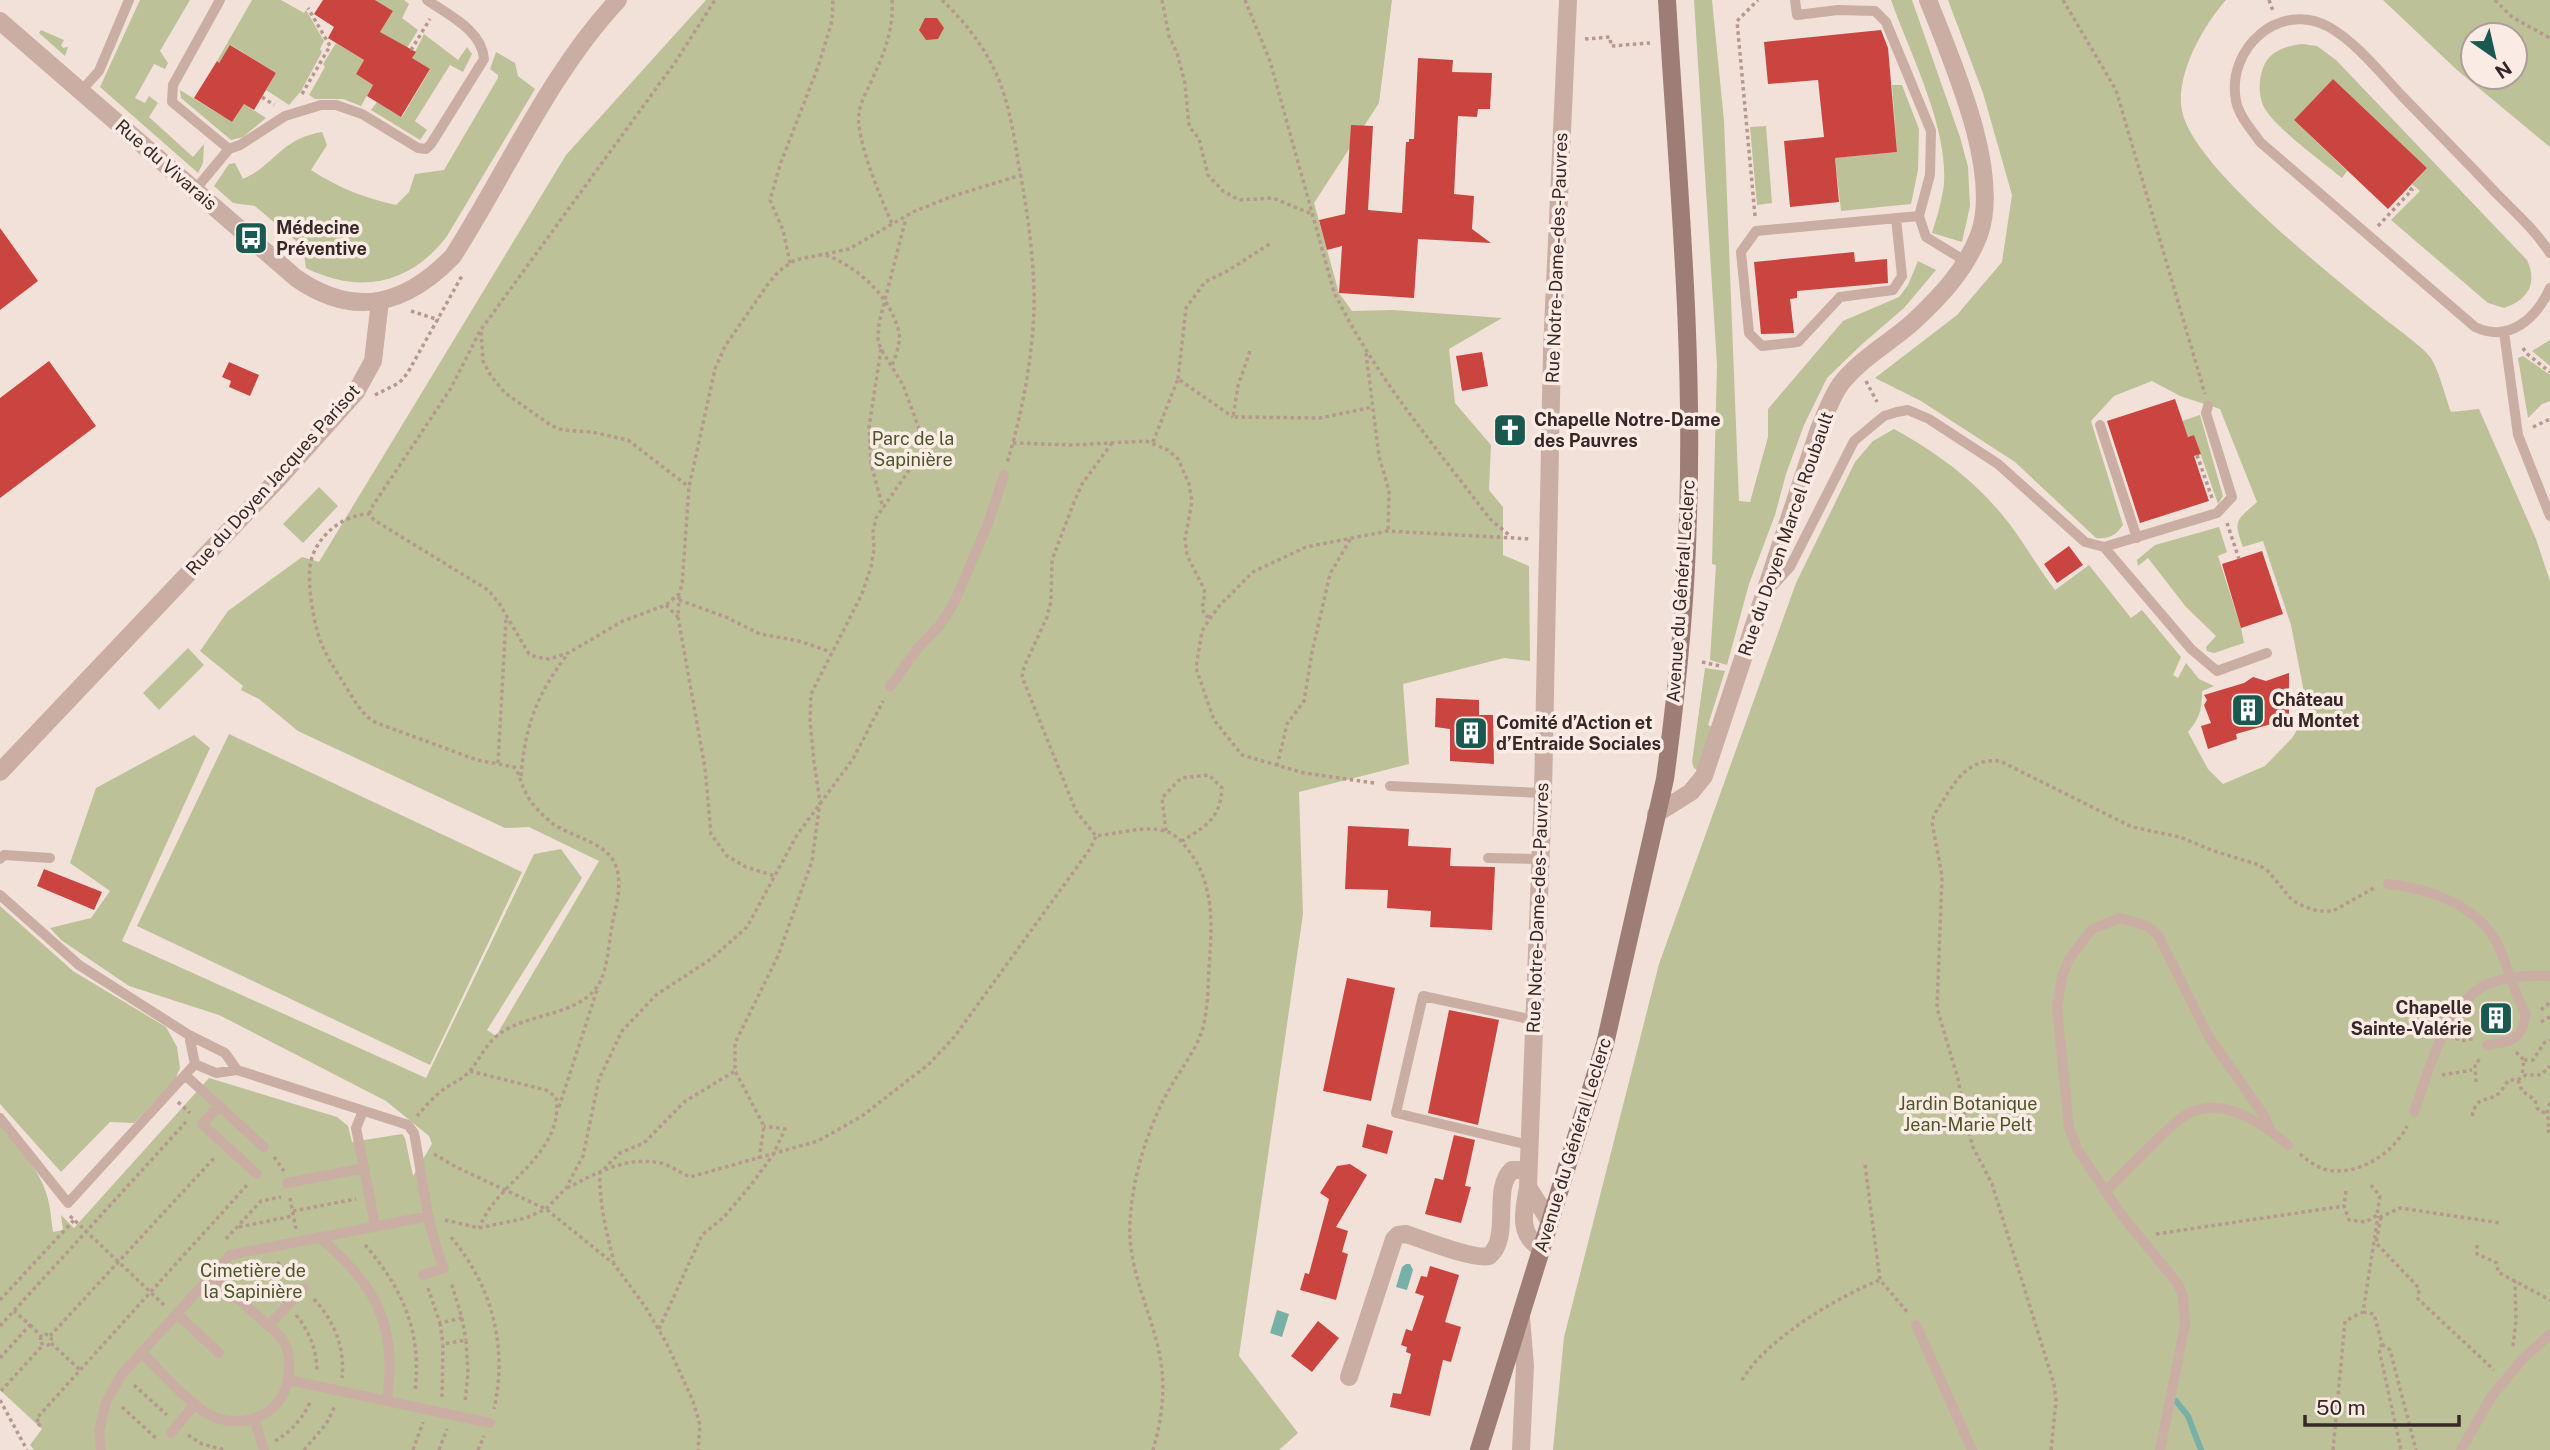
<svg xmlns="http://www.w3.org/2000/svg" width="2550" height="1450" font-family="'Public Sans',sans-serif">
<rect width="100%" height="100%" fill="#f2e1d9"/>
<path fill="#bcc198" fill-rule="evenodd" d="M140,0h50l-30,51 8,12 -3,6 -11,-5 -19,34 10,5 4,-7 9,7 -9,14 44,40 11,-13 -1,19 -5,10 -98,-86z
M252,0h29l23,13 2,-3 18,31 -4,8 2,3 -21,39 -12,14 -23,-15 10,-17 -45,-28 -12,18 -2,-2z
M375,0h29l5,4 -7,14 16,12 -11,18 -27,-16 13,-21z
M706,0h686l-13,103 -65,100 25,90 13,18 41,-1 109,8 -53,31 6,54 36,42 -2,45 14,17v48l26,11 1,95 -26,-3 -101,26 6,80 -110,28 4,122 -64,442 59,77 -19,17h-1245l-4,-5 12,-16 -42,-39v-265c18,23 41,45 48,74 3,11 3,22 5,33l10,-2 -2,-15 13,13 135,-150 128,39 11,9 4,16 50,-8 3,4 8,38 19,-32 -3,-8 -43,-35 -167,-86 -90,-29 -68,-46 -11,-12 41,-10 19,-27 -40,-28 26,-75 98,-53 16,13 -88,193 304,137 108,-224 27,-5 21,29 -95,152 9,6 103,-175 -70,-34 -24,1 -207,-97 -39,-32 -18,-9 2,-4 -43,-35 28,-40 74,-54 17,5 247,-407z
M1694,0h18l12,121 15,380 11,1 18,-65v-28l75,-88 56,-24 9,-12 10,-24 18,9 -32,38 -44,38 -33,32 -23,47 -18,49 -11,41 -26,69 -22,81 -17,-5 6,-95 -4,-1 5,-199z
M1891,0h21l48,137 8,30 2,39 -8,36 -30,-9c4,-14 9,-28 11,-42 9,-57 -33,-137 -52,-191z
M1948,0h278c-23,26 -51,75 -44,111 11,57 152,166 199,205 13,11 40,29 49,41 8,10 16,42 21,55l28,-3 57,130 14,42v869h-997l11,-113 95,-373 137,-381 59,-121 18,-21 21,-12c45,25 82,52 114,93 17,22 30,46 47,68l34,-25 42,53 11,-8 39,47 -8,18 5,3 8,-15 13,16 15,7 -12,5c0,18 -2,27 -14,41l20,37 15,15 42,-18 27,-28 16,-25 -17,-88 -28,-84 -20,6c-10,-27 -7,-26 14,-45l-37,-93 -40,-13 -28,-15 -38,15 -23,25 32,104c-8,11 -14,14 -27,13l-81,-76 -94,-61 -46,-23 82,-63 45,-53 10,-67 -29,-102z
M2383,0h167v147l-93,-77zM2473,35h42v42h-42z
M41,30l23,10 -3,5 2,3 5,-1 -3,9 -26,-23z
M424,34l34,26 9,-13 5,7 -9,18 -13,-7 -35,56 12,9 -7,10 -49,-30 6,-8 25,15 28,-47 -18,-12z
M336,43l28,17 -8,14 17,11 -12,21 -18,-7h-28l-6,-4 16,-28 -2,-3z
M2302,44l15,2 19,14 191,200c11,23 1,40 -23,48l-16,-5 -97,-83 29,-29 -8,-7 15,-16 -94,-89 -39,41 53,51 -5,7c-19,-16 -71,-53 -79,-73 -5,-12 -4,-26 0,-37 6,-17 23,-22 39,-24z
M496,52l19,11 3,13 17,13 -88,147c-36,48 -87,59 -141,32l-3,-21 -48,-41 -22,-3 -19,-17 15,-22 6,-1 8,16c32,-14 37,-40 79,-47l5,13 -16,25c28,18 53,28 85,35l13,-13 6,-18 29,-4 54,-92v-3l-8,-6z
M1892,85h10l17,44 -1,41 -7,34 -70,7 -6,-53 62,-6z
M180,90l52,32 12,-18 22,14 -23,19 -12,3 -50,-42z
M1766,126l6,77 -15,2 -7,-78z
M2550,340v26l-18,-15z
M2523,356l27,19v26l-8,3 -14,14 -10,-60z
M2200,415l23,81 -5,8 -24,-69 -6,2 -6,-16z
M319,487l19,19 -35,37 -20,-19z
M2219,527l8,25 -9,4 23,72 3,15 -30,10 -7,-2 -1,-4 10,-11 -30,-29 -38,-49 -10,8 -1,-6 18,-15z
M188,648l16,17 -45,45 -16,-17z
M1705,668l20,3 -17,54 6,3 -16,43 -4,-3 -2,-6z
M229,734l293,138 -92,193 -293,-139z
M0,906l73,65 93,56 11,20 3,21 -5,12 -41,43 -24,-1 -49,50 -61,-68z"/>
<path fill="#77b0a7" d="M1406,1264h4l3,6 -6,20 -11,-3 6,-20z
M1277,1310l12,4 -7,23 -12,-4z"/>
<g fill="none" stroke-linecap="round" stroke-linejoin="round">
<path stroke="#77b0a7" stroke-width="6" d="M2176,1401l12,15 13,34"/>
</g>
<path fill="#ca453f" d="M323,0h52l18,11 -13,21 36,20 -4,6 18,11 -29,48 -34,-21 6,-11 -17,-11 8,-14 -36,-22 6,-11 -20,-13z
M925,18h12l7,10 -6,11 -12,1 -7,-10z
M1881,30l7,18 9,104 -62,6 4,44 -49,5 -6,-66 40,-4 -6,-57 -50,4 -4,-42z
M230,45l46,28 -22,37 -10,-6 -12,18 -38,-24 23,-37 2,2z
M1418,58l35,2 -1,12 40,1 -2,36h-12l-1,8 -19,-1 -4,78 20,2 -2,33 19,14 -73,-4 -4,59 -75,-5 3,-47 -15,4 -8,-30 26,-6 6,-89 22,1 -5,84 34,3 4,-71h3v-3h5z
M2333,79l94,89 -39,41 -94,-89z
M0,228l38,53 -38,29z
M1854,252l1,10 32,-3 1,24 -91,8v7l-7,1 4,34 -33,1 -7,-72z
M1482,352l6,34 -26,5 -6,-35z
M49,361l47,65 -96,72v-100z
M229,362l30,13 -9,21 -21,-9 2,-6 -9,-4z
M2175,399l13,38 6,-2 7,19 -7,2 15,45 -69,22 -33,-102z
M1516,415l6,26 -18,4 -5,-26z
M2069,546l14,19 -26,18 -13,-19z
M2262,551l21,63 -42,14 -19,-64z
M2289,673v46l-53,15 1,5 -29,10 -7,-23 10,-3 -7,-18 3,-5 -3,-5 40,-12 9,-6 13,4z
M1436,698l43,2v15h14l1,49 -44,-3v-32l-15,-2z
M1348,826l61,3 -1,17 43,2 -1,18 45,1 -3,63 -62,-3 1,-16 -44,-3 1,-18 -43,-1z
M44,869l58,23 -8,18 -57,-24z
M1347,978l48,10 -24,113 -48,-10z
M2511,1008v20l-30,1 -1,-20z
M1449,1010l50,10 -21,105 -50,-12z
M1367,1124l26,7 -6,23 -25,-7z
M1454,1135l21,5 -10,46 6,1 -10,36 -36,-9 10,-36 8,2z
M1350,1164l17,11 -31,52 12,4 -6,21 6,2 -12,46 -36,-10 5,-17 4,1 20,-75 -9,-6 17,-27z
M1430,1266l29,9 -14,47 16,5 -10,35 -8,-2 -13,56 -40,-9 3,-14 8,1 10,-40 -5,-2 1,-5 -6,-2 5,-16 6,2 12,-35 -9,-3 6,-17 6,1z
M1318,1321l21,17 -27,34 -21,-16z"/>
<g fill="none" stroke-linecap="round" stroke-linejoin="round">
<path stroke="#b6988f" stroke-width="3.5" stroke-dasharray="3.5 3.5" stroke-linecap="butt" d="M892,0c2,31 -9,56 -22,84 -4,9 -10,19 -11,30 -4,24 23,86 33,110
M942,0c19,18 37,40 49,63 16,30 22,65 27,98 9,46 17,102 16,149 -2,51 -12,104 -27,153
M1162,0l7,36 8,17 8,30 4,43 10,13 9,36 15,16 16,9 34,-2 39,16
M1245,0l25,61 64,231c40,83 101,154 156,227l19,16
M2063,0l53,90 89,304
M2269,0l4,11
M2495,0l17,17 38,21
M1585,39l25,-2 1,9 39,-3
M411,50l19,-31
M302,94l28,-48 -22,-38
M262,97l12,8
M1755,216l-18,-195 21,-21
M2378,226l34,-36 -3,-3
M826,255c32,12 66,43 73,78 2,11 -4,23 -7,33
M790,263l-7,-33 -13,-30 11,-38 37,-95 14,-46 1,-21
M411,311l28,9
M481,332l2,29 8,15 14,17 47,33 11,4 29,2 36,8 61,47
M2523,348l3,5 24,19
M881,349l-12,78 2,37 12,44
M1250,351l-12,35 -5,31 87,1 53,-11
M1366,353l13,103 10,35 -1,40
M1178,379l8,-71 19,-26 24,-12 42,-27
M1866,381l11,21
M375,395l24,-12 8,-9 56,-100
M2533,427l17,-8
M1153,442l25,-63 55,38
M1013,443l59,2 74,-4 22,9 10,9 11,25 3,18 -7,37 2,16 15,30 3,8 -3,16 4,7 5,1
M1112,443l-30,41 -8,18 -22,58 -1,41 -4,16 -23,50 -2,10 54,134 20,25c21,-2 48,-11 69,-5 11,3 17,11 24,20 26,34 23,76 20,117 -1,21 -1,42 -7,63 -8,23 -25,43 -36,64 -20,38 -34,85 -36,127 -3,53 27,98 32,149 3,26 -2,55 -9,79
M2197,455l15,43
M370,514v-4l81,-122 29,-57 196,-270 39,-61
M2227,523l12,36
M679,596l-1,21 27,151 6,66 16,22 19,11 29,9
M679,600l47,17 34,17 39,7 32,11
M666,605l12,12
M1702,662l18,4
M498,763l8,-144
M1277,766l10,-42 17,-23 8,-49 18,-78 21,-36
M521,776c4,-50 16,-82 46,-121
M1374,783l-70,-10 -62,-18 -28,-35 -18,-52 6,-37 9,-14 9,-12 33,-33 53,-25 82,-16 143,8
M1166,831l-4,-33 19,-20 28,-3 13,13c-2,31 -16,38 -40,53
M2541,1010l9,-8
M2541,1022l9,-5
M2456,1038l5,3 15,-3
M2516,1052l8,8 -2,16
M2524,1060h9l11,-17 6,-3
M470,1071l76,19 10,7c7,48 -37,74 -63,107 -6,7 -10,16 -14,24
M2442,1075l30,-5
M2518,1080l4,11 13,9 2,8 4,4 6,1
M2476,1082l-1,-18 6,-6
M178,1102l12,11
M2550,1103l-3,10 2,11 -2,3 3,9
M559,1107l39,-120
M417,1116c9,-10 19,-22 30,-29 8,-5 15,-8 22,-15 11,-13 16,-27 29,-37 29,-23 83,-18 102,-53 8,-16 9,-40 12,-57 4,-20 12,-44 2,-63 -11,-21 -43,-25 -62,-39 -10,-8 -22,-20 -27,-32 -5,-8 -4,-16 -11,-24l-37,-7 -100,-37c-15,-7 -22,-22 -31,-36 -11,-18 -24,-36 -29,-57 -5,-18 -9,-45 -7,-64 4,-28 32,-52 60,-52l4,6 114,70 11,13 30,51 7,3 13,2 19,-6 55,-32 43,-16 13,-11 3,-9 7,-98 26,-118 10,-23 43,-62 11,-13 16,-11 54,-11 64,-37 40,-16 68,-21
M2472,1116c5,-21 13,-13 26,-22 4,-3 7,-10 11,-14h9l8,-5h15l9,-9
M434,1154l22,13 90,42 68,55 32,44 21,36 26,57 7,24 -2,25
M2300,1154c7,6 15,12 24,15 32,9 69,-15 83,-43
M274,1157l10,14
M759,1159l5,-33 -29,-55v-28l43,-87 34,-95 8,-59 -6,-40 -4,-41 1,-27 51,-100 9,-27 3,-18 -1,-17 3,-14 47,-68 -1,-13 -19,-52 -22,-36 -3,-9 1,-17 27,-105
M1865,1165l15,115 29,34
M604,1169l16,-16 24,-10 40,-41 51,-31
M600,1171c-1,32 6,60 14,91
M2371,1185l9,11 -3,18
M567,1188c30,-15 58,-32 93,-25 10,2 21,10 30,14l128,-36 44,-25 67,-52 26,-28 135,-187 6,-13
M2346,1191l-2,15 5,14 17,2 11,-7 4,2 19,-9 101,15
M290,1198l6,31
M293,1211l63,-12
M70,1216l94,89
M2381,1217l-5,26 43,45 -1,11 76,71
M445,1220l34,8 47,-10 20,-9 20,-21 17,-32 16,-77 23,-48 34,-36 55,-36 36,-32 50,-92 56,-76 30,-58
M239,1227l54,-11
M2156,1234l188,-28
M451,1237c41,49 57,109 43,172
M226,1239l35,-38 20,-4
M365,1245c38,44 57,87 50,146
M2477,1245v9l20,9 1,9 52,28
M277,1262l17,17
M428,1288l12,35 22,-5 -11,-36
M314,1299c21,23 31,49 28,79
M0,1300l74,-80
M2363,1312l11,2 8,30 -3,5 22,101
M296,1315c14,17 21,36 21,57
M462,1318l4,22
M440,1323l3,21
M30,1325l12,12
M0,1326l186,-204
M659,1329l43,-94 22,-18 27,-32 22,-30 12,-26 -21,-3
M40.5 1340a5.5 5.5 0 1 1 11 0a5.5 5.5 0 1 1-11 0Z
M50,1336l165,-179
M51,1343l29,27
M2382,1344l8,6 26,100
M2513,1346l3,-25 -1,-40
M0,1358l30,-33 -16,-14
M1742,1380c23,-40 95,-83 138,-100
M134,1385l33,30
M1,1391l42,-46
M442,1397l1,-53 23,-4 2,33 -3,29
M0,1400l27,50
M122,1407l35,32
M38,1426l3,-3 -5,-4 212,-235
M188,1435l14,9 23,6
M275,1441c17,-10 28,-23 36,-41
M304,1450l22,-26 9,-18
M413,1450l10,-28
M439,1450l8,-21
M478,1450l6,-14
M2051,1450l5,-49 -2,-17 -62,-200 -19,-37 -9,-33 -6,-35 -21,-71 5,-132 -10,-54 2,-7c17,-26 30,-58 66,-54l132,66 48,10 31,13 48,15 9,6 24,29 13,7 13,4h15l41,-23
M2333,1450l12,-129 18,-9 15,-96"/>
<path stroke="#caaea4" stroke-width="10" d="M220,0l-47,85 -1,17 57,47
M1795,0l2,15 41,-5 37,1 11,11 45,109 -1,44 -11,41 7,21 41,25
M81,91l18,-20 30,-71
M194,191l35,-42 11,-4 45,-29 36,-11h15l26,9 56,34 8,1 5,-5 53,-85c-2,-29 -36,-44 -57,-59
M1896,218l6,58 -9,14 -53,7 -42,45 -36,4 -13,-13 -8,-81 15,-21 163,-15
M2550,253c-15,-23 -35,-41 -54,-60 -30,-32 -62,-64 -93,-96 -21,-22 -47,-55 -74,-70 -49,-27 -103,21 -93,74 3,15 15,28 24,41l215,185c34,16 61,-8 75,-39
M2504,332l14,103 32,81
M2100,425l37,113
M2104,547l113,-34 15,-16 -26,-84 2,-7
M1770,589l20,-22 64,-126 30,-25 13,-4 11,-2 21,9 69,45 87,78 19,5 87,102 26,22 50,-18
M890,687l27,-38 23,-24 14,-22 33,-77 17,-51
M1390,786l153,7
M1488,858l53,1
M0,859l4,-4 46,3
M2388,884c41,4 91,22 110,61 11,23 15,46 28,70 -5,26 -15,26 -39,30
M0,895l79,70 110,70
M237,1070l-12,-17 -36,-18 6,29 21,9 21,-3 171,55 6,8c9,45 12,93 30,135l-21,7
M185,1075l79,72
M219,1106l-17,18 55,50
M363,1111l-7,17 19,97
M2414,1112c15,-42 32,-111 76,-129 19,-7 40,-8 60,-7
M0,1118l68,85 127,-139
M1529,1145l-133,-32 27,-117 111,24
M287,1183l78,-15
M2105,1192c16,-17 32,-33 49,-49 11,-11 23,-24 37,-31 35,-15 72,12 97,33
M319,1237c57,49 79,87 68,164
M177,1314l42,39
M1916,1325l56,125
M268,1326l36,-38
M142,1353c18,17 50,55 72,64 38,14 75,-8 75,-49 1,-8 -1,-19 -5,-26 -5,-9 -16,-16 -23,-23 -16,-14 -32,-29 -49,-43
M289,1380l201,43
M254,1419l10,31
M171,1433l24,-29
M101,1450l-2,-19 7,-29 16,-28 108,-119 199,-39
M2160,1450l25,-125 -2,-29 -5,-12 -58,-71 -42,-63 -9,-22 -12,-120 5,-31 7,-18 23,-30 28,-11 27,8 11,9 52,104 53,75 7,15
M2461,1450l30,-53 30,-36 29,-27"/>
<path stroke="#caaea4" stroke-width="18" d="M1656,814l35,-22 13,-16 115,-347c7,-15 13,-35 24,-48 20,-24 46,-38 69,-58 28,-26 53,-52 67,-88 23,-63 -27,-174 -51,-235
M1528,1187l22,35
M1541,1248c-24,-13 -17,-38 -13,-61l15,-394 9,-443 16,-350
M1349,1377l45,-138 4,-4 8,-1c18,6 68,26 83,22 23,-19 2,-67 23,-86h16"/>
<path stroke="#caaea4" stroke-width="18" d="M0,21l296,257c59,41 110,27 157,-22 53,-83 98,-185 165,-256
M0,772l280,-295 76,-85 17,-31 7,-60
M1521,1317l4,49 -4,84"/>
<path stroke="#9e7d76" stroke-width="18" d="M1479,1450l126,-406 60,-265c12,-88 21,-176 23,-264 6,-172 -11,-344 -21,-515"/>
</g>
<defs>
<g id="bus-square" transform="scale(1.75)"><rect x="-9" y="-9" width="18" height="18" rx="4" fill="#1a5850" stroke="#faece5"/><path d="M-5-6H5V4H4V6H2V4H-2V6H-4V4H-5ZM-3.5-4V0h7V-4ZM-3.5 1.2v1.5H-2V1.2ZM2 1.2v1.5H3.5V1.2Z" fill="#fff"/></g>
<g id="church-square" transform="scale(1.75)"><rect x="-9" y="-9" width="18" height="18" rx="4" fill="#1a5850" stroke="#faece5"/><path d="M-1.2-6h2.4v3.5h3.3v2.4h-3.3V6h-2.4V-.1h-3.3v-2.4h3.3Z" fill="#fff"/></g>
<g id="building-square" transform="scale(1.75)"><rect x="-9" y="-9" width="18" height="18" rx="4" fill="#1a5850" stroke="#faece5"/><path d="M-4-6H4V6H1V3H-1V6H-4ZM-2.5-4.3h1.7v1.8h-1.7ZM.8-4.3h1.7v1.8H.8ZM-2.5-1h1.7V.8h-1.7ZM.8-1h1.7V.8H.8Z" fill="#fff"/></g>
</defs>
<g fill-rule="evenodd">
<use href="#bus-square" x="251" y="238"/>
<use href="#church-square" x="1510" y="430"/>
<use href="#building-square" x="2248" y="710"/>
<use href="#building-square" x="1471" y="733"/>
<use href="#building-square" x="2496" y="1018"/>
</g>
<g text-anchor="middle" stroke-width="7" stroke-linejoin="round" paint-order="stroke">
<g font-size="18" fill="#362826" stroke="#faece5">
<text transform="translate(166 165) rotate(41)" y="6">Rue du Vivarais</text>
<text transform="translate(1557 258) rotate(-88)" y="6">Rue Notre-Dame-des-Pauvres</text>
<text transform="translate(273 480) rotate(-48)" y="6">Rue du Doyen Jacques Parisot</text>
<text transform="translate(1786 534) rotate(-71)" y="6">Rue du Doyen Marcel Roubault</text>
<text transform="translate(1681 591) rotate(-86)" y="6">Avenue du Général Leclerc</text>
<text transform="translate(1538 908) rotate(-88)" y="6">Rue Notre-Dame-des-Pauvres</text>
<text transform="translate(1573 1145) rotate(-73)" y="6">Avenue du Général Leclerc</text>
</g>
<g font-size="18" font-weight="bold" fill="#362826" stroke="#faece5" text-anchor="start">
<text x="276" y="234">Médecine<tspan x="276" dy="21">Préventive</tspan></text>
<text x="1534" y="426">Chapelle Notre-Dame<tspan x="1534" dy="21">des Pauvres</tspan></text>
<text x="2272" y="706">Château<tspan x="2272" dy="21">du Montet</tspan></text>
<text x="1496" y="729">Comité d’Action et<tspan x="1496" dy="21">d’Entraide Sociales</tspan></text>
<text x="2472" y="1014" text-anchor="end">Chapelle<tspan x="2472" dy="21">Sainte-Valérie</tspan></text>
</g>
<g font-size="18" fill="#4d5529" stroke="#faece5">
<text x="913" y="445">Parc de la<tspan x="913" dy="21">Sapinière</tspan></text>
<text x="1968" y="1110">Jardin Botanique<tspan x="1968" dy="21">Jean-Marie Pelt</tspan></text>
<text x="253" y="1277">Cimetière de<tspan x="253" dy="21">la Sapinière</tspan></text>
</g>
</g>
<g transform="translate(2494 56) rotate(146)"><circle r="33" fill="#faece5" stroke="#ac9e99" stroke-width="2"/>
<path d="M0-5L12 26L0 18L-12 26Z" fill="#1a5850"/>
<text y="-10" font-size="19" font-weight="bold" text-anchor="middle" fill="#362826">N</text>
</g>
<path d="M2305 1415v10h154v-10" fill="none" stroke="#362826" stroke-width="3.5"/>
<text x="2316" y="1415" font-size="21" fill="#362826" stroke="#faece5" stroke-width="5" paint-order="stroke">50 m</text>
</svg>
